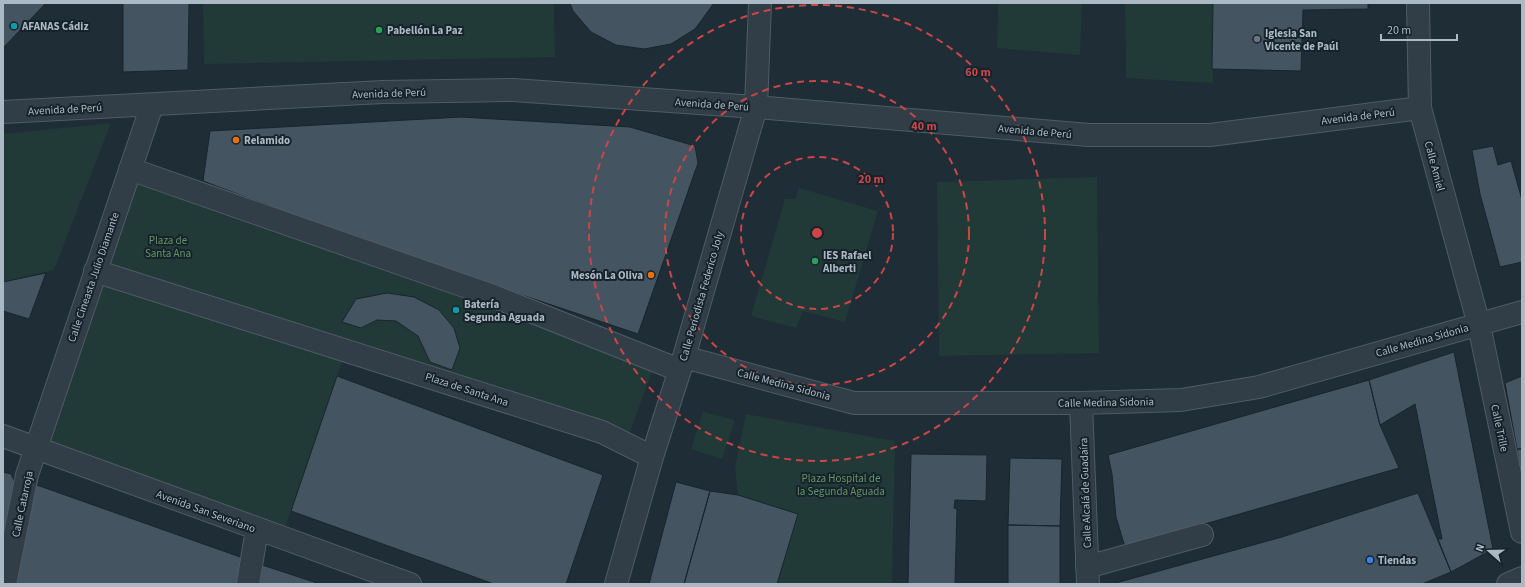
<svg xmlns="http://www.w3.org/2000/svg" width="1525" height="587" font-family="'Source Sans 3',sans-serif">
<rect width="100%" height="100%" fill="#1e2d36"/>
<path fill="#213a37" d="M203,3h351l1,54 -351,7z
M998,3h84l-2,52 -83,-7z
M1125,3h89l-1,80 -87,-5z
M111,123l-57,147 -51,12v-148z
M1097,177l2,176 -160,3 -2,-174z
M136,182l518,184 -29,80 -281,-90 -59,172 -236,-86z
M799,188l79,23 -33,111 -42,-11 -7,17 -45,-12 34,-117h10z
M703,412l32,8 -13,39 -31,-10z
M746,414l149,27 -3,143h-115l21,-70 -60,-19 -3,-28z"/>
<path fill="#445561" stroke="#19252d" d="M3,3h43l-43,45z
M123,3h66l-1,67 -65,2z
M570,3h144l-19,26 -24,15 -27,5 -28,-4 -25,-13 -18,-21z
M1213,3h155v6l-65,1 -2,61 -89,-2z
M461,117l169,10 65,19 3,17 -60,171 -265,-89 -170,-64 7,-50z
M1493,146l5,19 13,-4 11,39v62l-22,5 -20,-73 -8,-44z
M46,273l-17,46 -26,-8v-29z
M387,293l27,4 25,13 15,18 6,20 -8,22 -22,-8 -12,-26 -22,-15 -19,-1 -16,8 -19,-6 14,-23z
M1454,352l39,197 -42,23 -13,-33h4l-27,-135 -35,21 -11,-45z
M337,376l266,99 -37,109h-72l-203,-73z
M1522,376v73h-5l-12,-66z
M1369,380l11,45 19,43 -274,79 -9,-30 -4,-43 -4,-19z
M1517,449h5v36z
M911,454l76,1 -1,46 -31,-1 -1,8 3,1 -2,75h-47z
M1010,458l52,1 -2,67 -52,-1z
M3,472l8,2 5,11 -13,55z
M676,482l34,9 -26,93h-35z
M34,484l209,74 -5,26h-225z
M710,491l28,4 60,19 -21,70h-93z
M1418,493l33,79 -29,12h-310l170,-47z
M1008,525l52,1v58h-52z
M259,564l61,20h-65z"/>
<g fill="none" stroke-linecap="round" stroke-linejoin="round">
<g stroke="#4f5c65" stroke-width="24">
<path id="minor" d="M1418,3l2,105 59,217 43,207
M3,112l380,-20 130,-2 243,17 333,28h121l210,-27
M130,169l363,127 186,74
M95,271l507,161 50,25
M684,357l170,46h227l100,-3 78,-13 263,-75
M1081,403l7,181
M3,436l407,148
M1087,567l115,-32
M5,584l22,-109 125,-370
M248,584l9,-55
M616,584l36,-127 32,-100 72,-250 4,-104
M1508,584l14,-6"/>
</g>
<use href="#minor" stroke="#313e47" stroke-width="22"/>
</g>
<g fill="none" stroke="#cd4547" stroke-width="2" stroke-dasharray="7 5">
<circle cx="817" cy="233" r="76"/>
<circle cx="817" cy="233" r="152"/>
<circle cx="817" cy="233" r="228"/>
</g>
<g fill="#0f9aa8" stroke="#17232b" stroke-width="1.5">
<circle cx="14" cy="26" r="4"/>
<circle cx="456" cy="310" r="4"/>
</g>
<g fill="#2e9e5b" stroke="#17232b" stroke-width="1.5">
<circle cx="379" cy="30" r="4"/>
<circle cx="815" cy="261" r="4"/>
</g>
<circle fill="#6b7280" stroke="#17232b" stroke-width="1.5" cx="1257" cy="39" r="4"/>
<g fill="#e8710a" stroke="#17232b" stroke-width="1.5">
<circle cx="236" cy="140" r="4"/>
<circle cx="651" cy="275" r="4"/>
</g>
<circle fill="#3f7fe0" stroke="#17232b" stroke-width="1.5" cx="1370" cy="560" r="4"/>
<g text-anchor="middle" stroke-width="4" stroke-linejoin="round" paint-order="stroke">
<g font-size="11" font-weight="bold" fill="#abb9c4" stroke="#17232b" text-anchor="start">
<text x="22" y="30">AFANAS Cádiz</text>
<text x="387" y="34">Pabellón La Paz</text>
<text x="1265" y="37">Iglesia San<tspan x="1265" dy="13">Vicente de Paúl</tspan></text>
<text x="244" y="144">Relamido</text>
<text x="823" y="259">IES Rafael<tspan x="823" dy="13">Alberti</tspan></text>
<text x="643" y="279" text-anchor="end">Mesón La Oliva</text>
<text x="464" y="308">Batería<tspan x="464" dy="13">Segunda Aguada</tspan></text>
<text x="1378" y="564">Tiendas</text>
</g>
<g font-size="11" fill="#abb9c4" stroke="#17232b">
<text transform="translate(389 93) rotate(-2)" y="4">Avenida de Perú</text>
<text transform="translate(712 104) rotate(4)" y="4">Avenida de Perú</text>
<text transform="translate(65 109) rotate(-3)" y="4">Avenida de Perú</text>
<text transform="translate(1358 116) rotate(-7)" y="4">Avenida de Perú</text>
<text transform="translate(1035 131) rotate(5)" y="4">Avenida de Perú</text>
<text transform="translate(1435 166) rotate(75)" y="4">Calle Amiel</text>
<text transform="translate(93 277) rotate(-71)" y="4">Calle Cineasta Julio Diamante</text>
<text transform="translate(701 296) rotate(-74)" y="4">Calle Periodista Federico Joly</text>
<text transform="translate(1422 340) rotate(-16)" y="4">Calle Medina Sidonia</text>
<text transform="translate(784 384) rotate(15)" y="4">Calle Medina Sidonia</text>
<text transform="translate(467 389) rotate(18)" y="4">Plaza de Santa Ana</text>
<text transform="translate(1106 402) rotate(-1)" y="4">Calle Medina Sidonia</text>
<text transform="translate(1500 428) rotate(78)" y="4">Calle Trille</text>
<text transform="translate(1085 493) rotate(-92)" y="4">Calle Alcalá de Guadaíra</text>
<text transform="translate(22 504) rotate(-78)" y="4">Calle Catarroja</text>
<text transform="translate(206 511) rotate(20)" y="4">Avenida San Severiano</text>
</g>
<g font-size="11" fill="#629565" stroke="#17232b">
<text x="168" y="244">Plaza de<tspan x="168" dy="13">Santa Ana</tspan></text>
<text x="841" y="482">Plaza Hospital de<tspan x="841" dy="13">la Segunda Aguada</tspan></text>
</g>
</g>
<circle cx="817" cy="233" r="6" fill="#cd4547" stroke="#17232b" stroke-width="2"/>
<g font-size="12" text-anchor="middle" font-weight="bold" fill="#cd4547" stroke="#17232b" stroke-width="4" stroke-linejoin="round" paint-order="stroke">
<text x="978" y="76">60 m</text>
<text x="924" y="130">40 m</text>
<text x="871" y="183">20 m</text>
</g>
<rect width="1525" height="587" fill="none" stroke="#abb9c4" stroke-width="8"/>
<g transform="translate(1489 551) rotate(290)" stroke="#17232b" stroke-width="3" paint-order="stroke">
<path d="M0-3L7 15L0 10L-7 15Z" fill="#abb9c4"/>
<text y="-6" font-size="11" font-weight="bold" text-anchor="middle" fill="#abb9c4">N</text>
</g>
<path d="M1381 34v6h76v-6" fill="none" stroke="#abb9c4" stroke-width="2"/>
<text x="1387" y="34" font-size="12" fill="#abb9c4" stroke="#17232b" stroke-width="3" paint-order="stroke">20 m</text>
</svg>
